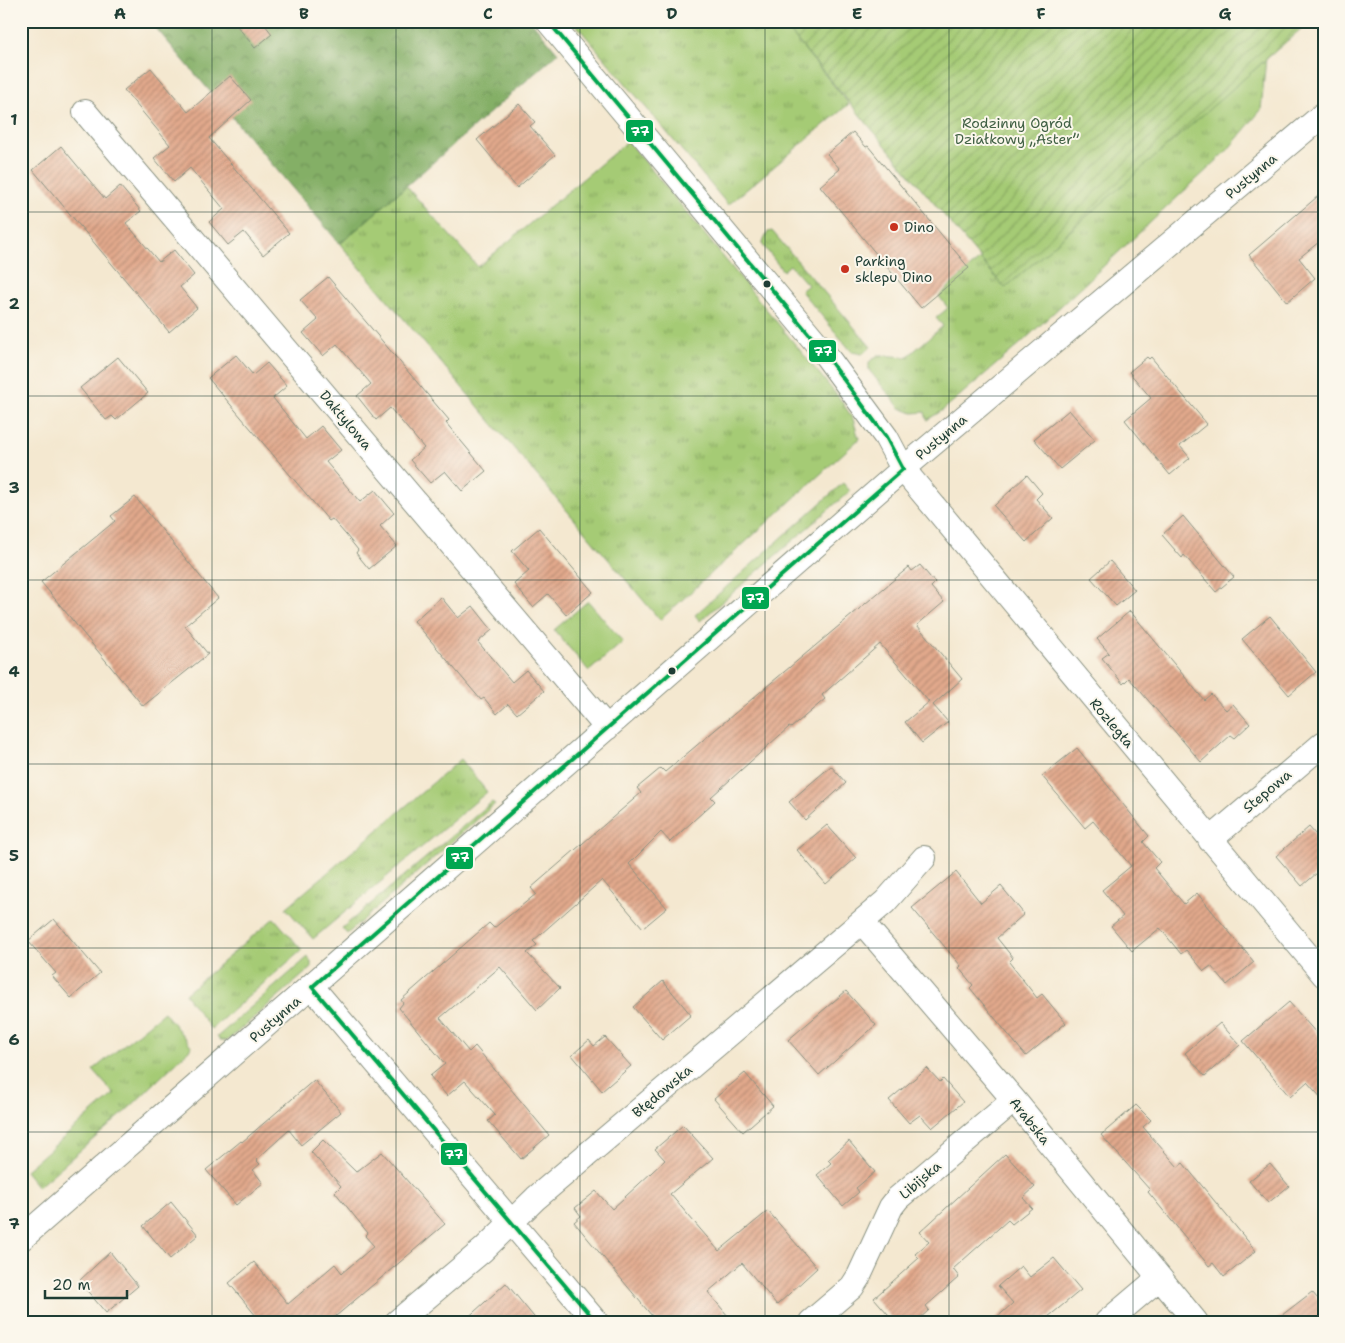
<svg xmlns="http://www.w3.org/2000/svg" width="1345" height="1343" font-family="'Shantell Sans',sans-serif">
<defs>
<pattern id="grass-tufts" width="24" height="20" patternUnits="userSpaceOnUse" patternTransform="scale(1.25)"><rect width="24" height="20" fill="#a5cb75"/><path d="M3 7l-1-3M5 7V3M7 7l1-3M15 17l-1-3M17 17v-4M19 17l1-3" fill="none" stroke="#86a661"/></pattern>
<pattern id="forest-crowns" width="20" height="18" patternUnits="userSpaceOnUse" patternTransform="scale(1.25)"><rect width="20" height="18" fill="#84af66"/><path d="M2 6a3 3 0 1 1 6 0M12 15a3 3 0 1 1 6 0" fill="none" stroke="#6b9055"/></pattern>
<pattern id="garden-furrows" width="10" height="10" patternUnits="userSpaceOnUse" patternTransform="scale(1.25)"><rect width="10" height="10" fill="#a5cb75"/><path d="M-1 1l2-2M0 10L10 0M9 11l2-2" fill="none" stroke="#86a661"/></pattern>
<pattern id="building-hatch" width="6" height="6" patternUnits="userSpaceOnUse" patternTransform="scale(1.25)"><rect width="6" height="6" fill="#e2a98c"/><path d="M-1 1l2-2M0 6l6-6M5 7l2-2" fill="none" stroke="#b78b73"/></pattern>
</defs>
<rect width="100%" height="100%" fill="#fbf7ec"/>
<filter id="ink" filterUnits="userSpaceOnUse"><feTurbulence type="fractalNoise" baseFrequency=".02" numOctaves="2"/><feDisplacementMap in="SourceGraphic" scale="10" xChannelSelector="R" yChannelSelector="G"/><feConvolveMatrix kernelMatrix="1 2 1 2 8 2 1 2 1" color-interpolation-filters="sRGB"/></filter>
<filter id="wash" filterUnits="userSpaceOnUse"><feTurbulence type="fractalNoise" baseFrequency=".0096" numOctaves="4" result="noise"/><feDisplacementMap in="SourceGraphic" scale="20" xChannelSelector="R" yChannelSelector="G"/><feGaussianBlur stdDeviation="1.12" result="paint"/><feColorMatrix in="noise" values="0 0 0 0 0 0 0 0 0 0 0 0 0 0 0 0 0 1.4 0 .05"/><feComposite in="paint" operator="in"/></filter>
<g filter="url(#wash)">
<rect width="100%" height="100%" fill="#f4e8d0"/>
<path fill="url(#grass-tufts)" stroke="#628454" d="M573,21h208l68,83 -121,101z
M1266,58l-5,52 -35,42 -206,192 -77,66 -16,10 -2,-8 -12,1 -13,-5 -31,-38v-8l9,-7 29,2 36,-31 -7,-8 12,-10 -9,-12 41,-37 25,29z
M628,141l212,258 13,20 6,20 -199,181 -320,-376 66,-58 72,81z
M772,231l99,116 -9,7 -10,-2 -51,-61 7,-6 -18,-20 -7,6 -21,-27 6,-12z
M843,483l7,8 -150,130 -5,-6z
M461,759l26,33 -174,147 -27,-31z
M492,802l3,2 -148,130 -5,-6z
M274,918l28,32 -91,79 -26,-35z
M308,957l3,5v6l-84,73 -7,-1 -3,-3z
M164,1012l28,35 -66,64 -88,76 -13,-16 89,-77 -21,-24z"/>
<path fill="url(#forest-crowns)" stroke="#52764d" d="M150,21h381l27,32 -218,191z"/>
<path fill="#a5cb75" stroke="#628454" d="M588,601l35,41 -34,29 -35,-41z"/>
<path fill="url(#garden-furrows)" stroke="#628454" d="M781,21h529l-305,267z"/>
<g id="blocks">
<path fill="url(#building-hatch)" d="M233,21h29l10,13 -17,14z
M151,68l37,44 42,-36 21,24 -42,38 80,95 -26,22 -19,-23 -16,13 -19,-23 15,-13 -34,-41 -16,14 -20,-24 16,-13 -46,-55z
M519,104l16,18 -5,4 25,29 -38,33 -40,-48z
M853,132l13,15 2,-1 101,122 -48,40 -101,-122 20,-17 -13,-15z
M61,146l44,53 15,-13 21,25 -15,12 33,39 15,-12 20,25 -14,12 17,21 -28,24 -136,-162z
M1324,191v47l-25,20 16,20 -28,24 -38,-47z
M328,277l121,143 -3,3 40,48 -24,20 -17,-20 -15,12 -20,-23 14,-12 -34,-40 -14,12 -19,-24 14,-12 -34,-40 -14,12 -20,-23 15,-13 -18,-20z
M236,355l17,20 14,-12 20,23 -14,12 33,41 15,-13 20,24 -15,12 34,40 15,-12 19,23 -14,13 17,20 -28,23 -13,-16 2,-3 -12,-15 -14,-16 -3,2 -121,-143z
M118,357l30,36 -32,27 -4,-4 -6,4 -26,-32z
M1147,357l2,2 2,-2 56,67 -27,22 10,12 -20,17 -45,-55 26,-22 -22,-26z
M1069,410l26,30 -35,29 -26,-30z
M1027,475l15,18 -6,6 17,19 -27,24 -32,-36z
M135,497l83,101 -33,28 23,28 -65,52 -102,-124 74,-61 -4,-5z
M1183,516l51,61 -18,15 -32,-37 -2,3 -20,-23z
M539,528l54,64 -27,23 -18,-21 -15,13 -19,-23 15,-13 -17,-20z
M1110,561l25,29 -19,16 -25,-28z
M920,565l15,18 -4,4 13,15 -27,23 45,54 -29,26 15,17 -26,21 -17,-21 24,-20 -49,-58 -58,51 3,4 -34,29 -2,-1 -78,70 4,4 -45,41 -9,-10 -32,32 38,44 -24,20 -41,-48 -69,61 4,4 -10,8 33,35 -23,22 -37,-43 -60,51 29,34 6,-6 74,89 -28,24 -33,-38 7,-6 -30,-34 -18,15 -17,-20 15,-12 -46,-56 4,-5 -2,-3 88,-77 5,5 42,-34 -5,-6 110,-95 -4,-5 24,-20 4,4 244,-205 3,4z
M441,597l17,21 15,-12 19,24 -14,12 34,40 14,-12 18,21 -27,23 -9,-10 -11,10 -13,-16 -3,2 -67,-79z
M1130,611l74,89 7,-6 15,16 7,-6 17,20 -15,14 -4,-3 -30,27 -72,-84 -6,6 -21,-26 7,-5 -12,-14z
M1270,616l46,56 -27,23 -47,-56z
M1077,748l72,88 -6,6 17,20 -6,6 30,36 13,-11 57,69 -27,23 -16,-19 -7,5 -18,-21 -5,4 -21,-26 -28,23 -21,-25 12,-10 -21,-26 29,-24 -38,-45 -8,7 -43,-52z
M831,766l15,17 -41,37 -16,-18z
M827,825l29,33 -30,26 -29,-34z
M1309,827l15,17v23l-22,19 -26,-30z
M956,872l25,31 20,-17 23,28 -27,24 16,20 -4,4 28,36 5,-4 24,29 -40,33 -56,-68 3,-3 -14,-17 2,-2 -49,-58z
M54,919l46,54 -29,25 -19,-22 4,-3 -28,-32z
M663,981l28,34 -29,25 -29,-33z
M846,991l30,34 -57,50 -31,-35z
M1289,1002l35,40v59l-17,-19 -17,15 -47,-56z
M1220,1023l20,22 -35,31 -20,-23z
M605,1037l26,29 -29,25 -30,-36 17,-15 5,6z
M927,1068l13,14 3,-3 20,23 -31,26 -12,-13 -11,8 -20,-23z
M745,1073l28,33 -30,26 -29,-33z
M314,1080l27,32 -40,33 -12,-15 -33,30 4,4 -7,6 10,13 -27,22 -30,-35 35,-29 1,1z
M1136,1105l15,15 -8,7 35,40 5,-4 73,88 -32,26 -11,-14 -4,3 -61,-74 2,-2 -49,-55z
M683,1125l30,33 -43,36 49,57 49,-40 49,57 -40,37 -35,-42 -34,29 25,30h-76l-83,-100 7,-6 -6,-8 21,-17 16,18 53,-49 -10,-11z
M323,1140l33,32 26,-20 63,72 -116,98h-68l-32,-39 25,-21 34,42 47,-40 7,9 32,-27 -9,-10 3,-3 -33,-41 6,-6 -30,-34z
M849,1141l26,31 -19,16 3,4 -16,14 -26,-31 14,-12 -3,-3z
M1005,1154l30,33 -12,11 9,10 -20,16 -4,-4 -55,49 6,8 -33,29 3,4 -13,12h-21l-21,-24 45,-40 -4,-4 14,-12 -9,-10z
M1270,1164l19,22 -21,17 -19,-22z
M171,1202l27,33 -28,24 -27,-33z
M110,1252l28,34 -32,27 -27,-32z
M1054,1258l27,32 -39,32h-50l21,-19 -15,-17 23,-20 9,11z
M506,1283l32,39h-75z
M1312,1292l12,14v16h-51z"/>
</g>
</g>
<g filter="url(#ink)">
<use href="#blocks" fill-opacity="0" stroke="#8a9282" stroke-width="1"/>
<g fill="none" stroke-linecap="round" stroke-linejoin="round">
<g stroke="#8a9282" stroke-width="26">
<path id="street" d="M548,21l271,325 67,91 17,32 421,506
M85,112l522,616
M1210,840l114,-97
M862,922l152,178 182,222
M312,987l284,335
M21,1239l882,-770 421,-355
M397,1322l86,-72 53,-52 349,-296 39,-44
M811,1322l41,-35 7,-11 32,-69 7,-9 116,-98
M1107,1322l52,-44"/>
</g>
<use href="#street" stroke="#fff" stroke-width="24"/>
<g stroke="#fbf7ec" stroke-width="8">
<path id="bus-1" d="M548,21l271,325 67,91 17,32
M312,987l591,-518
M312,987l284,335"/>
</g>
<use href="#bus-1" stroke="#00a651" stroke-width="4"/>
</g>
</g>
<path fill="none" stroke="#1f3d34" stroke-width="1" stroke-opacity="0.55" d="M212,21v1301M396,21v1301M580,21v1301M765,21v1301M949,21v1301M1133,21v1301M21,212h1303M21,396h1303M21,580h1303M21,764h1303M21,948h1303M21,1132h1303"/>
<g fill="#c8321e" stroke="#fbf7ec" stroke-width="2">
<circle cx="894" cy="227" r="5"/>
<circle cx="845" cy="269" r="5"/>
</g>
<g fill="#1f3d34" stroke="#fbf7ec" stroke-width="2">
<circle cx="767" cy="284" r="4.5"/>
<circle cx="672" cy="671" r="4.5"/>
</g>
<g text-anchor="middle" stroke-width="4" stroke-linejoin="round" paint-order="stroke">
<g font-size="14" fill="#406044" stroke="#fbf7ec">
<text x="1017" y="128">Rodzinny Ogród<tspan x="1017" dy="16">Działkowy „Aster”</tspan></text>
</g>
<g font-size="14" fill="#1f3d34" stroke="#fbf7ec">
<text transform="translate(1251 176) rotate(-40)" y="5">Pustynna</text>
<text transform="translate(346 420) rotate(50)" y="5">Daktylowa</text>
<text transform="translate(941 437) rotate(-40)" y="5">Pustynna</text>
<text transform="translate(1112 723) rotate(50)" y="5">Rozległa</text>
<text transform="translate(1267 791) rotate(-40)" y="5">Stepowa</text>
<text transform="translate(275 1019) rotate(-41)" y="5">Pustynna</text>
<text transform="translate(662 1091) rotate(-40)" y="5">Błędowska</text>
<text transform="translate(1030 1121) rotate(51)" y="5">Arabska</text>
<text transform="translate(920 1180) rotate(-41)" y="5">Libijska</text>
</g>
<g font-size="14" fill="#1f3d34" stroke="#fbf7ec" text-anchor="start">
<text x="904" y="232">Dino</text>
<text x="855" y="266">Parking<tspan x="855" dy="16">sklepu Dino</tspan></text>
</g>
</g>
<g stroke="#fbf7ec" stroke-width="2">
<rect x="625" y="119" width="29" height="24" rx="5" fill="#00a651"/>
<rect x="808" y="339" width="29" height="24" rx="5" fill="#00a651"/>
<rect x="741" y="586" width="29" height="24" rx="5" fill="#00a651"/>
<rect x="445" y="846" width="29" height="24" rx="5" fill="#00a651"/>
<rect x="440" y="1142" width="28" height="24" rx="5" fill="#00a651"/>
</g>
<g font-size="14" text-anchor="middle" font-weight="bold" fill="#fff">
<text x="640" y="136">77</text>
<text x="823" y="356">77</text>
<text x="755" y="603">77</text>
<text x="460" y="862">77</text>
<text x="454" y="1159">77</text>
</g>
<rect width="1345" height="1343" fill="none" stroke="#fbf7ec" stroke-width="55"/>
<path d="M45 1290v8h82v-8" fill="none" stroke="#1f3d34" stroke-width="2.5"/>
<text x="52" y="1290" font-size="15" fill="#1f3d34" stroke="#fbf7ec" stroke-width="4" paint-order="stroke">20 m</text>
<rect x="28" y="28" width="1290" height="1288" fill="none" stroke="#1f3d34" stroke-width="2"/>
<g font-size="16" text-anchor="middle" font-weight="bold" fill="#1f3d34">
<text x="120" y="19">A</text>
<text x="304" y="19">B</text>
<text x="488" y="19">C</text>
<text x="672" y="19">D</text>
<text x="857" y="19">E</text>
<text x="1041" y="19">F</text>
<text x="1225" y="19">G</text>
<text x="14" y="125">1</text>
<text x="14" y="309">2</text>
<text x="14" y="493">3</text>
<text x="14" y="677">4</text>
<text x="14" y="861">5</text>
<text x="14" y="1045">6</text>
<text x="14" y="1229">7</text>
</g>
</svg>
